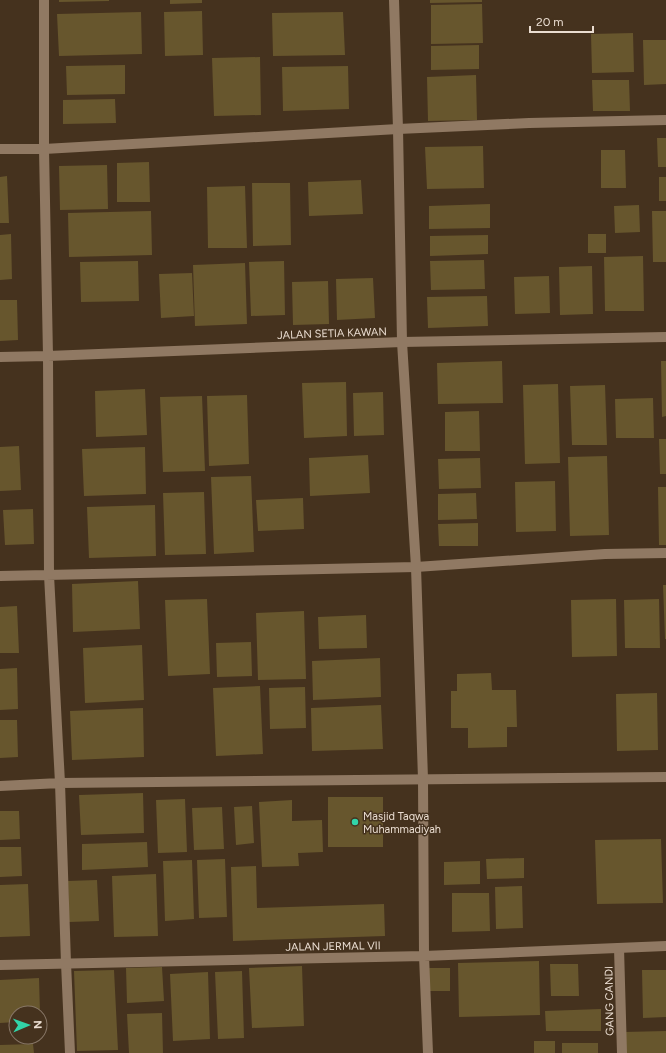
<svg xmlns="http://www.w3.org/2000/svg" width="666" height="1053" font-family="Figtree,sans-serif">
<rect width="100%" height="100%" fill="#45321e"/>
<path fill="#67562d" d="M59,0h50v1l-50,1z
M170,0h32v3l-32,1z
M430,0h52v2l-52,1z
M482,4l1,39 -52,1v-39z
M202,11l1,44 -38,1 -1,-44z
M141,12l1,42 -83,2 -2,-42z
M343,12l2,43 -72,1 -1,-43z
M633,33l1,39 -42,1 -1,-39z
M643,40h23v44l-22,1z
M479,45v24l-48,1v-24z
M260,57l1,58 -47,1 -2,-58z
M125,65v29l-58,1 -1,-29z
M348,66l1,43 -66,2 -1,-44z
M476,75l1,45 -49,1 -1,-44z
M592,80h37l1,31h-37z
M115,99l1,24 -53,1v-24z
M657,138h9v29h-8z
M483,146l1,42 -57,1 -2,-42z
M601,150h24l1,38h-25z
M149,162l1,40h-33v-39z
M107,165l1,44 -48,1 -1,-44z
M7,176l2,47h-9v-46z
M659,177h7v24h-7z
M361,180l2,34 -54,2 -1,-34z
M252,183h38l1,62 -38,1z
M245,186l2,62h-39l-1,-61z
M490,204v24l-61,1v-23z
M639,205l1,27 -25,1 -1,-27z
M151,211l1,44 -83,2 -1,-44z
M652,211h14v51h-13z
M11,234l1,45 -12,1v-45z
M588,234h18v19h-18z
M488,235v19l-58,2v-20z
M643,256l1,55h-39l-1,-54z
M484,260l1,29 -54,1 -1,-29z
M138,261l1,40 -58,1 -1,-40z
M284,261l1,54 -34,1 -2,-54z
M245,263l2,61 -52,2 -2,-61z
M592,266l1,48 -33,1 -1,-48z
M192,273l2,43 -33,2 -2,-44z
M549,276l1,37 -35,1 -1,-37z
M373,278l2,40 -38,2 -1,-41z
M328,281l1,43 -36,1 -1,-43z
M487,296l1,30 -60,2 -1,-31z
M0,300h17l1,40 -18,1z
M502,361l1,42 -65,1 -1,-41z
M661,361h5v55l-4,1z
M346,382l1,54 -43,2 -2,-55z
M558,384l2,79 -35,1 -2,-79z
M605,385l2,60h-35l-2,-59z
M145,389l2,46 -51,2 -1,-46z
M383,392l1,43 -30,1 -1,-43z
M247,395l2,69 -40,2 -2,-70z
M202,396l3,75 -42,1 -3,-75z
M653,398l1,40h-38l-1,-39z
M479,411l1,40h-35v-39z
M659,439h7v35h-6z
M19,446l2,44 -21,1v-44z
M145,447l1,47 -62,2 -2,-47z
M368,455l2,38 -60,3 -1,-38z
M607,456l2,79 -39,1 -2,-79z
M480,458l1,30 -42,1 -1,-30z
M251,476l3,76 -40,2 -3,-77z
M555,481l1,50 -40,1 -1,-50z
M658,487h8v58h-7z
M204,492l2,62 -41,1 -2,-62z
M476,493l1,26 -39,1v-26z
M303,498l1,31 -46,2 -2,-31z
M155,505l1,51 -67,2 -2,-51z
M33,509l1,35 -29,1 -2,-35z
M478,523v23h-39l-1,-22z
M138,581l2,48 -67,3 -1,-48z
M663,585h3v54h-1z
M207,599l3,75 -42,2 -3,-76z
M616,599l1,57 -45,1 -1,-57z
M659,599l1,49h-35l-1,-48z
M17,606l2,47h-19v-46z
M304,611l2,68 -48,1 -2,-67z
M366,615l1,33 -48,1 -1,-32z
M251,642l1,34 -35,1 -1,-34z
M142,645l2,55 -59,3 -2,-55z
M380,658l1,39 -68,3 -1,-39z
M17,668l1,41 -18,1v-41z
M491,673l1,17h24l1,37h-10v20l-39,1v-20h-17v-37h6v-17z
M260,686l3,68 -47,2 -3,-68z
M305,687l1,41 -36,1 -1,-41z
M657,693l1,57 -41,1 -1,-57z
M381,705l2,44 -71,2 -1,-43z
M143,708l1,49 -72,3 -2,-49z
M0,720h17l1,37 -18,1z
M143,793l1,40 -63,2 -2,-40z
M328,797h55v50h-55z
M185,799l2,53 -29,1 -2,-53z
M292,800v21l30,-1 1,32 -25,1 1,13 -37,1 -3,-65z
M252,806l2,37 -18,2 -2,-38z
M222,807l2,42 -30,1 -2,-42z
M0,811h19l1,28 -20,1z
M661,839l2,64 -66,1 -2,-64z
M147,842l1,25 -66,3v-26z
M0,847h21l1,29 -22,1z
M524,858v20l-37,1 -1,-20z
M225,859l2,58 -28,1 -2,-58z
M192,860l2,59 -29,2 -2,-60z
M480,861v23l-36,1v-23z
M256,866l1,42 127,-4 1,32 -152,5 -2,-74z
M156,874l2,62 -44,1 -2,-61z
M97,880l2,41 -30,1 -1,-41z
M28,884l2,52 -30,1v-52z
M522,886l1,42 -27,1 -1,-42z
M452,893h37l1,38 -38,1z
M539,961l1,54 -81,2 -1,-54z
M550,964h28l1,32h-28z
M302,966l2,60 -52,2 -3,-60z
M162,967l2,34 -37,2 -1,-35z
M426,968h24v23h-23z
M114,970l4,80 -41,1 -3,-80z
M642,970h24v47l-23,1z
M242,971l2,67 -26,1 -3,-67z
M208,972l2,67 -37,2 -3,-67z
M39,978l1,35h-24v9l-16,1v-43z
M601,1009v22h-55l-1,-20z
M162,1013l1,40h-34l-2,-39z
M666,1031v22h-41l-1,-21z
M534,1041h21v12h-21z
M562,1043h36v10h-36z
M33,1044l1,9h-34v-8z"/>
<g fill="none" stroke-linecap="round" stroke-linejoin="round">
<path stroke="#907963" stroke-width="10" d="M44,0v149l4,207 1,219 11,208 6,180 4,90
M0,149h44l354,-20 131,-6 137,-3
M0,357l48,-1 354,-14 264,-5
M0,576l416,-9 189,-13 61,-1
M0,786l60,-3 606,-6
M619,948l3,105"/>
<path stroke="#907963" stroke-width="10" d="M394,0l4,129 4,213 14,225 7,212 1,177 4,97
M0,965l424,-9 242,-10"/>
</g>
<circle fill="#32d4a8" stroke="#45321e" stroke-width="1.5" cx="355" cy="822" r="4"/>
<g text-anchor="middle" stroke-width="3" stroke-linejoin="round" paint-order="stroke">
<g font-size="11" fill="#eaddd1" stroke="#45321e">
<text transform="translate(332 333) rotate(-2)" y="4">JALAN SETIA KAWAN</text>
<text transform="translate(333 946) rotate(-1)" y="4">JALAN JERMAL VII</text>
<text transform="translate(609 1001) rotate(-91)" y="4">GANG CANDI</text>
</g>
<g font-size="11" fill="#eaddd1" stroke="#45321e" text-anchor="start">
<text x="363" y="820">Masjid Taqwa<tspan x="363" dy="13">Muhammadiyah</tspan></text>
</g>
</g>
<g transform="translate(28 1025) rotate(88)"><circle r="19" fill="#45321e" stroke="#877666"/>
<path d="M0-3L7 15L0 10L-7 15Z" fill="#32d4a8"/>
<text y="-6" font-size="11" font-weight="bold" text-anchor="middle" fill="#eaddd1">N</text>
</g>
<path d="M530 26v6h63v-6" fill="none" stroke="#eaddd1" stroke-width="2"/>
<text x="536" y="26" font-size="12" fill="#eaddd1" stroke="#45321e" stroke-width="3" paint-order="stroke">20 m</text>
</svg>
